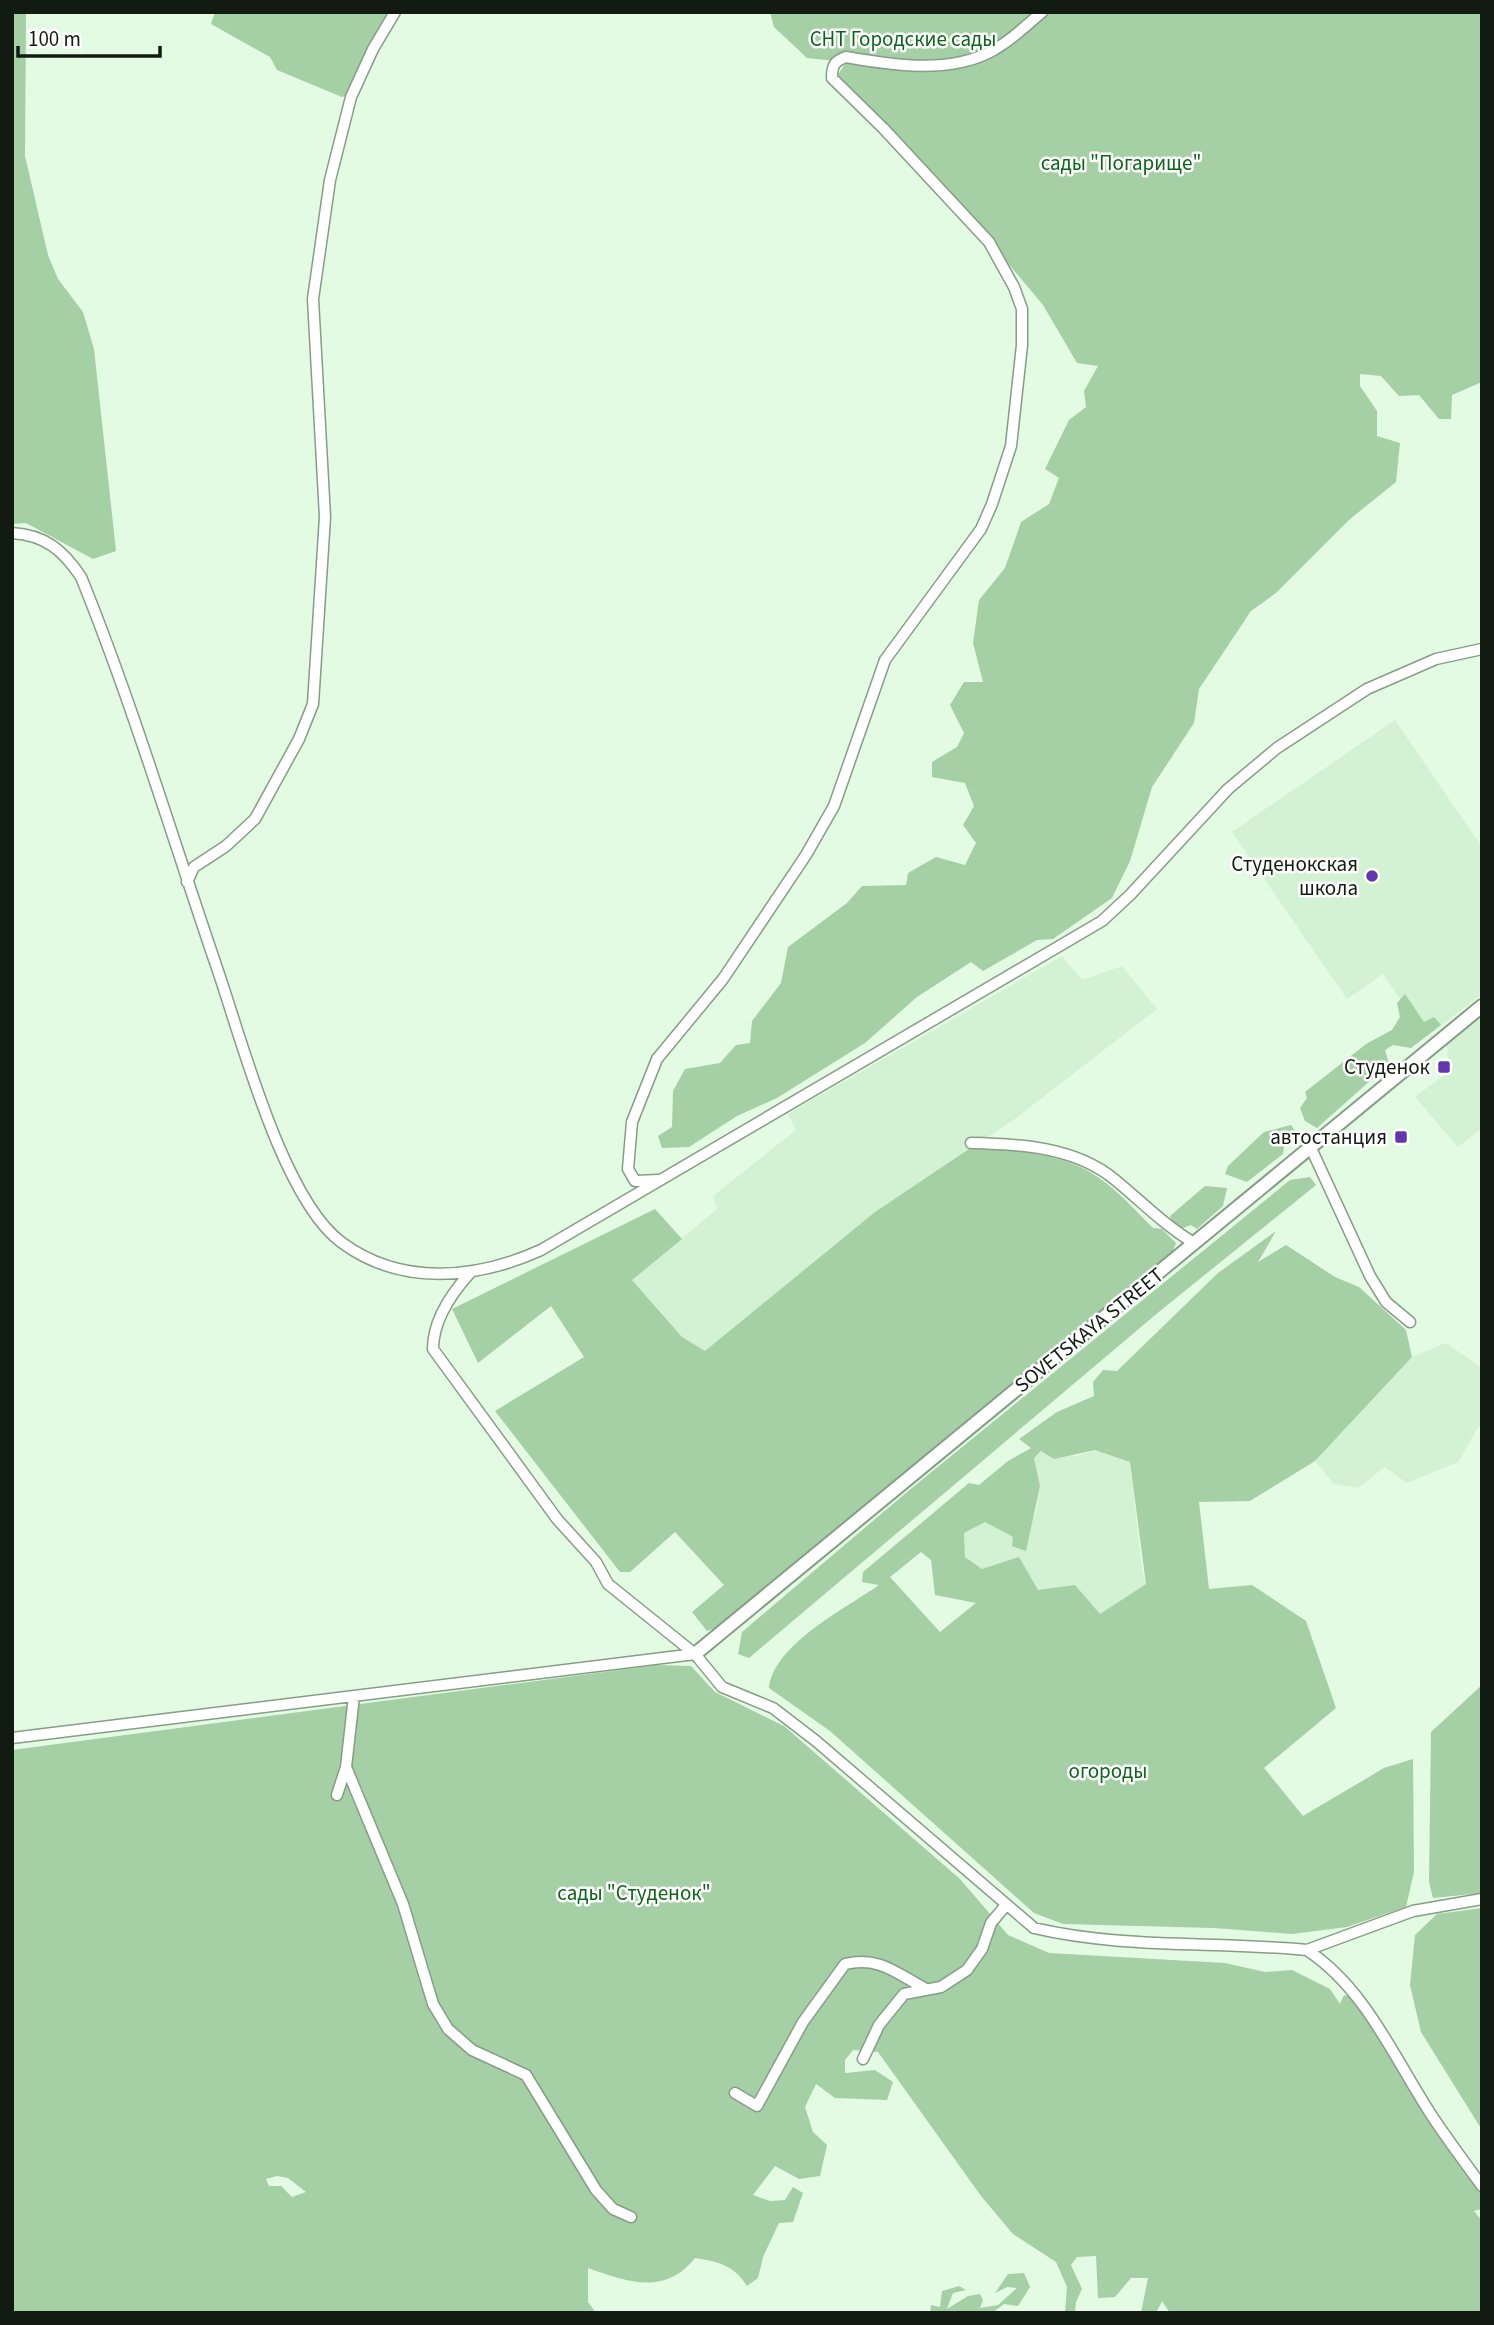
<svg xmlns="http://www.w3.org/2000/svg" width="1494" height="2325" font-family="'Source Sans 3',sans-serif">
<rect width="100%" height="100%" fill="#e3fbe3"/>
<path fill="#d3f1d3" d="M1395,720l87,127v147l-56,43 -43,-63 -36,25 -115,-167z
M1062,956l20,24 40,-14 35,43 -141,109 -141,94 -170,140 -23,-15 -50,-57 85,-71 -4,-13 83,-66 -8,-16z
M1482,1013v115l-24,19 -43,-50 33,-25 -1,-31z
M1446,1343l36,25v53l-24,41 -51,21 -22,-16 -27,21 -24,-4 -19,-23 97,-104z
M1095,1450l35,12 12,108 4,14 -46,31 -118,-46 -17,-12 -1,-24 21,-11 28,15 23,-24 4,-26 -6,-29 7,-7 35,5z"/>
<path fill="#a5cfa5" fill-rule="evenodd" d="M12,12h14l-1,144 23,99 10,24 25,33 11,37 22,202 -23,8 -67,-36 -14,1z
M215,12h174l-41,83 -6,2 -65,-27 -7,-13 -59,-33z
M770,12h712v370l-30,13 -1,24h-12l-20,-24 -20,1 -18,-20 -21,-2v12l17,25v25l23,7 -4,39 -46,37 -74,74 -25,18 -52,78 -5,34 -42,64 -22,74 -18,37 -59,41 -16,1 -54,31 -12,-9 -54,35 -52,46 -88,55 -40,18 -48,31 -27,1 -4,-12 14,-9 1,-36 12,-22 35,-6 16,-18 14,-2 2,-22 29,-38 7,-36 59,-44 15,-17 44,-1 2,-12 28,-16 29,8 11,-22 -13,-18 11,-19 -9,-23 -33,-6v-15l25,-15 7,-14 -14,-28 14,-23h19l-10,-39 6,-43 26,-32 16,-46 28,-18 10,-26 -14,-9 24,-49 17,-13 -2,-16 14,-25 -21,-3 -34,-58 -120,-143 -85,-87 8,-13 -39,-4 -33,-31z
M1405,994l19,28 10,-5 7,8 -30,23 -18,-3 -8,5 4,14 -72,64 -12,-7 -5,-13 7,-10 -2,-6 61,-48 26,-14 8,-13 -3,-14z
M1291,1125l7,10 -14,12 -1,7 -36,28 -22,-8 3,-8 36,-34z
M972,1147c35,3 73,5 106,19 30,13 53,40 75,62l9,1 14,14 -4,10 -454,374 -11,4 -15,-19 32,-27 -49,-53 -45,40h-10l-125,-161 89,-54 -33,-51 -73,57 -26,-54 203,-100 27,30 -50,41 50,57 23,14 170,-139z
M1310,1177l6,8 -156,126 -411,347 -11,-4 4,-22 165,-140 383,-312z
M1205,1186l22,2 -4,18 -26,23 -6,-4 -8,3 -11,-5 -2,-7z
M1276,1231l-18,31 28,-17 49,32 24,10 47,43 6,27 -97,104 -65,40 -51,1 10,87 43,-4 54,36 30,87 -72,60 39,48 81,-48 29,-9 1,113 -8,35 -59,20 -55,7 -78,-6 -151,-4 -29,-11 -204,-182 -61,-43c5,-44 76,-79 110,-103l-17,-3 1,-10 106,-89 10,2 29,-24 23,-13 -12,-9 38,-27 37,-16 -1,-14 10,-12 14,1 101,-98zM1095,1450l35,12 16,122 -46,30 -25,-29 -37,5 -19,-33 -37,12 -17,-12 -1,-24 21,-11 28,15 -1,9 14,5 14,-65 -6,-28 7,-7 13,8zM921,1552l10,8 4,35 41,8 -36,29 -50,-55z
M657,1665l34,1 24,26 69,34 176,153 48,56 41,18 176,10 40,9 27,-2 38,19 10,15 4,-9 8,2 130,197v15l-8,2 8,10v92h-312l-8,-12 -6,12h-15l7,-35h-17l-16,19 -17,1 -2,-42 -19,1 -6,8 11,24 -6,13 -1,11h-10l2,-26 -11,-25 -43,-28 -32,-38 -103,-144 -25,-2 -8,10v13l30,-3 18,12 -6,18 -52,-2 -19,-14 -11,23 8,25 14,13 -7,31 -21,3 -24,-13 -22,29 17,6 15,-1 8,-13 10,6 -10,29 -14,1 -16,34 -5,21 -11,8c-13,-21 -28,-24 -52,-28 -30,38 -68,24 -107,10v34l8,11h-584v-563zM277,2176l11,2 18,14 -14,5 -11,-11h-12l-3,-7z
M1482,1685v208l-49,5 -4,-16 2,-150z
M1482,1908v222l-61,-98 -11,-47 5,-50 22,-21z
M1024,2273l6,14 -12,19 -14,-2 -12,9h-62l1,-8 9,2 2,-16 17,-5 7,4 -13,3 -6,16 21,-13 12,-2 3,6 -3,8 18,-3 19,-17 -10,-1 -12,6 13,-19z"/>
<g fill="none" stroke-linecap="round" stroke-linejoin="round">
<g stroke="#869d86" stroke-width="13">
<path id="minor" d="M12,533c33,2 51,17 69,44 52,128 92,263 137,394 24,70 65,228 123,271 60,45 136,37 200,8l561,-329 28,-26 98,-106 49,-41 90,-59 69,-30 46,-10
M187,882l7,-15 32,-21 29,-27 44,-80 14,-35 12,-187 -12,-218 17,-119 21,-83 22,-48 22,-37
M971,1143c49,1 104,4 143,36 27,22 50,46 80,64
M1310,1146l60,130 16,26 24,20
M659,1180l-24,1 -7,-12 4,-47 25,-63 66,-80 83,-124 28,-49 51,-146 96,-131 11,-25 19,-58 11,-101v-36l-8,-22 -25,-45 -106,-114 -51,-50c0,-12 2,-17 14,-21 45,8 101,17 144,-5 19,-10 36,-26 52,-40
M470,1273c-19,21 -37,47 -37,76l124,170 39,43 12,22 87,70 27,33 51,21 43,33 218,187c89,21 182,13 273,22 59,39 87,108 125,166 16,24 33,47 50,70
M354,1696l-8,71 57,137 30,100 15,25 24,21 54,25 70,115 17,19 18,8
M12,1738l683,-84
M337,1795l9,-28
M1307,1950l106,-39 69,-12
M863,2059l16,-34 25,-31 37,-7 26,-17 15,-21 9,-26 15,-18
M735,2093l22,13 46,-84 42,-58c34,-8 51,9 79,24"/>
</g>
<g stroke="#869d86" stroke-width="16">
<path id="tertiary" d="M695,1654l787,-648"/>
</g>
<use href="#minor" stroke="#fff" stroke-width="10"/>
<use href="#tertiary" stroke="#fff" stroke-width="12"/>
</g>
<g fill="#6136ae" stroke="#fff" stroke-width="2.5">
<circle cx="1372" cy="876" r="7"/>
<rect x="1437" y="1060" width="14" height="14" rx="3.5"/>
<rect x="1394" y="1130" width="14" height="14" rx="3.5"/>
</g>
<g text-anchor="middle" stroke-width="5" stroke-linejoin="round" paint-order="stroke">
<g font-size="21" fill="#0d651a" stroke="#fff">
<text x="903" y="46">СНТ Городские сады</text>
<text x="1121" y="170">сады "Погарище"</text>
<text x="1108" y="1778">огороды</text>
<text x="634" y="1900">сады "Студенок"</text>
</g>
<g font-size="21" fill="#121b12" stroke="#fff" text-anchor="end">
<text x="1358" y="871">Студенокская<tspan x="1358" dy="24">школа</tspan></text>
<text x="1430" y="1074">Студенок</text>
<text x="1387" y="1144">автостанция</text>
</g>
<g font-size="21" fill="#121b12" stroke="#fff">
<text transform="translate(1089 1330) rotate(-39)" y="7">SOVETSKAYA STREET</text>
</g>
</g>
<rect width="1494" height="2325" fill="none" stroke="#121b12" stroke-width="28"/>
<path d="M18 46v10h142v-10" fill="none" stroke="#121b12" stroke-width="3.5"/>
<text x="28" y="46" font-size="21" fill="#121b12" stroke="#ffffff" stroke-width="5" paint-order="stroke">100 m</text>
</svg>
